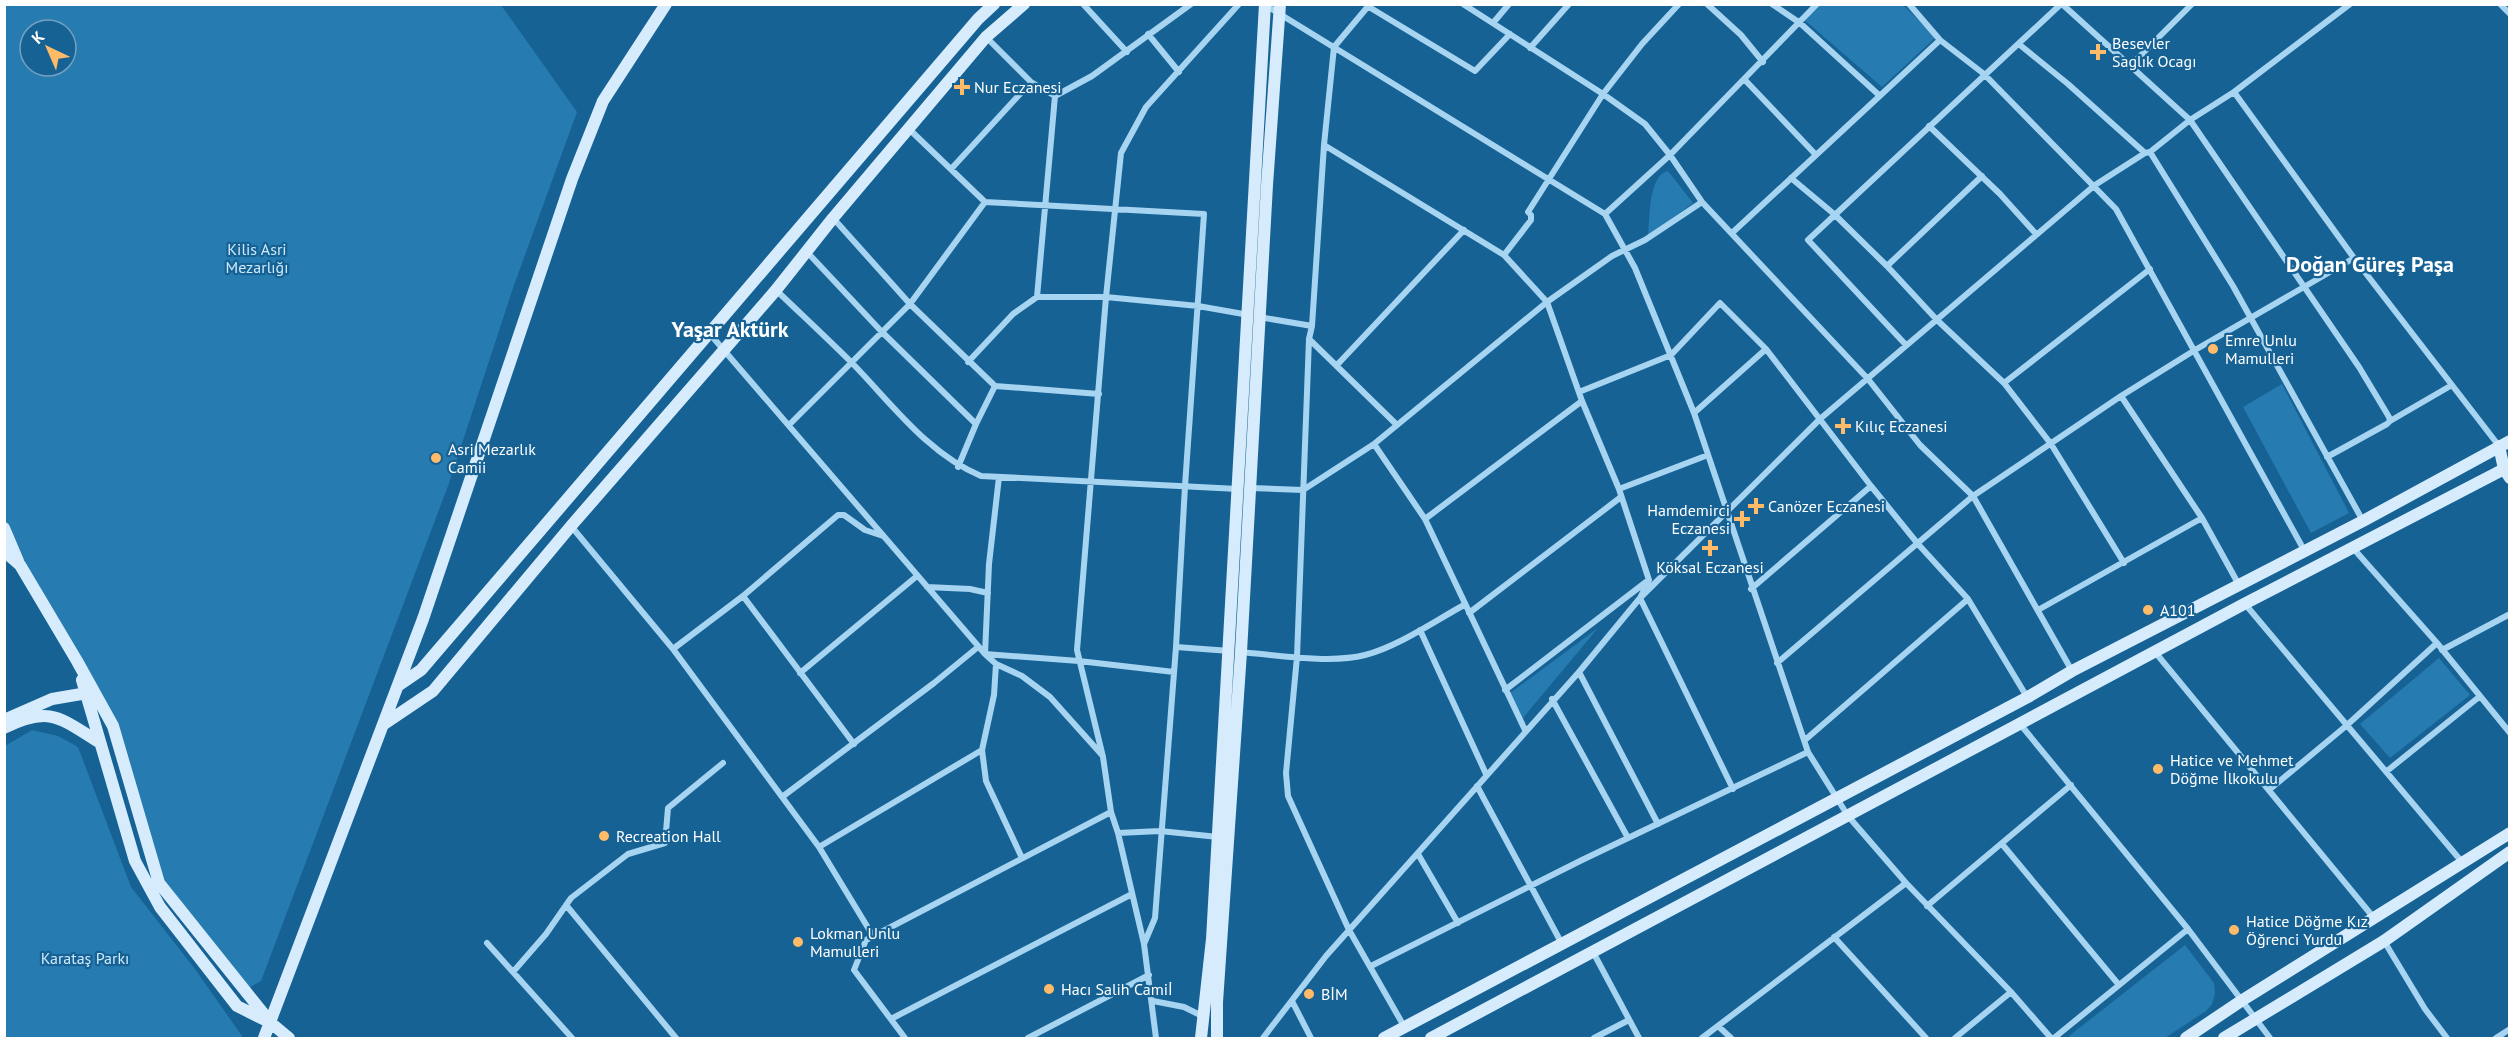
<svg xmlns="http://www.w3.org/2000/svg" width="2514" height="1043" font-family="'PT Sans',sans-serif">
<rect width="100%" height="100%" fill="#166295"/>
<path fill="#267bb1" fill-rule="evenodd" d="M5,5h496l76,107 -64,176 -65,198 -187,495 -20,11 -84,-112 -48,-161 -104,-191zM30,30h36v36h-36z
M1813,5h90l33,32 -54,50 -81,-70z
M1668,171l25,32 -45,33c2,-17 0,-61 20,-65z
M2282,384l67,129 -38,20 -68,-126z
M1598,628l-75,90 -13,-25z
M2439,658l31,37 -80,63 -30,-34z
M32,730l26,6 20,11 53,140 64,82 47,67 -1,2h-236v-292z
M2185,945l29,38 1,11 -3,10 -6,7 -41,27h-96v-2z"/>
<g fill="none" stroke-linecap="round" stroke-linejoin="round">
<path stroke="#a7d4f1" stroke-width="6" d="M1083,4l44,48
M1370,4l-36,43 -10,98 -12,181 -3,13 -12,318 -11,116 2,23 61,134 56,98
M1463,4l140,90 42,30 25,31 32,47 166,177 52,66 53,51 99,175
M1707,4l34,31 22,27
M1772,4l28,19 80,73
M1909,4l31,36 44,34 132,135 188,341
M2062,4l128,116 169,247 30,50 1,4 -3,3 -60,33
M2500,4l10,10
M1265,5l340,209 30,54 59,145 114,339 40,64 58,67 105,109 40,46
M1369,7l106,64 35,-37
M1493,23l16,-19
M1148,34l31,38
M986,37l45,45 24,14
M2020,45l48,39 77,69
M1530,48l39,-44
M2129,67l63,-63
M1745,80l71,75
M2234,92l120,166 145,188
M1929,126l71,68 36,40
M909,129l76,73
M1324,145l180,110 43,47 35,99 37,88 30,91 -9,18 93,191
M2150,152l83,134 130,235
M952,168l79,-86
M1791,178l43,36 53,52 50,54 67,63 47,61 73,119
M1605,214l65,-59 147,-151
M833,218l77,86 85,82 104,8
M1732,233l208,-193
M807,252l74,79 95,93
M1504,255l27,-35v-5l-3,-3 75,-118 39,-50 37,-40
M1887,266l95,-90
M776,290c26,25 52,49 77,74 39,40 75,90 128,112l257,13
M1037,297l18,-201 37,-20 99,-72
M1259,317l53,9
M710,334l275,320 11,10 26,12 28,21 52,58
M1309,339l88,86
M1906,345l-98,-105 253,-236
M968,362l45,-48 24,-17h69l92,9 51,9
M1337,365l127,-135
M2004,383l146,-114
M1579,392l92,-37 49,-52 46,46 105,137 47,58 50,55 59,98
M1694,413l72,-64
M2390,421l62,-36
M790,424l120,-120 75,-102 219,12 -19,272 -9,161 -21,271 -11,26
M1374,444l51,75 100,211
M958,467l18,-43 19,-38
M999,477l-10,87 -4,90 94,7 95,11
M1251,488l52,2 71,-46 173,-142 65,-46 33,-16 57,-38
M1619,489l89,-34
M2202,518l37,67
M1425,519l157,-118
M571,526l102,123 146,198 54,89
M2352,547l85,96 73,90
M927,587l43,2 18,4
M1751,589l120,-103
M743,596l111,148
M2245,604l217,258
M2038,610l164,-92 -81,-122
M1469,613l152,-116
M1420,630l66,144
M1176,647l54,4
M673,649l70,-53 95,-81h6l21,15 18,6
M2442,650l68,-36
M1240,652c36,3 91,12 125,3 32,-8 70,-34 99,-50
M2155,652l219,266
M1777,663l196,-167 148,-100 74,-46 159,-92
M996,664l-2,31 -12,55 4,31 36,77
M1579,672l79,152
M800,673l117,-97
M1505,690l141,-108
M1552,699l76,139
M2020,724l168,205 82,109
M1805,740l163,-141
M2387,771l92,-74
M1477,786l85,158
M2269,790l77,-64 91,-83
M782,797l152,-114 44,-36
M1118,833l42,-2 58,6
M2002,844l117,141
M819,847l163,-97
M1418,854l40,69
M566,905l110,133
M1927,906l144,-121
M1834,937l92,101
M2384,941l41,68 22,29
M487,943l85,95
M1593,952l46,86
M1371,966l211,-106 226,-108
M513,972l33,-38 25,-36 57,-44 37,-11 3,-35 55,-45
M1153,1001l31,6 18,9
M1292,1001l19,37
M891,1019l241,-125
M1718,1026l13,12
M905,1038l-51,-68 12,-30 245,-128
M1028,1038l121,-63
M1156,1038l-12,-94 -26,-111 -7,-21 -8,-55 -26,-107 29,-353 15,-144 25,-46 93,-103
M1263,1038l63,-82 253,-284 61,-74 180,-179 275,-234 50,-32 5,-1 40,-32 44,-28 116,-88
M1594,1038l35,-18
M1702,1038l204,-155
M1955,1038l56,-46
M2054,1038l134,-109
M2496,1038l14,-9"/>
<path stroke="#d6ecfc" stroke-width="12" d="M2499,446l5,23 6,9
M4,528l14,33
M4,551l16,14 57,96 36,65 46,157 112,140 18,15
M82,680l53,181 25,46 77,99 30,15
M399,685l22,-15 557,-651 16,-15
M4,720l48,-21 41,-7
M384,724l49,-33 138,-165 205,-236 57,-72 153,-181 38,-33
M4,728c46,-23 56,-10 95,14
M264,1038l159,-419 149,-440 31,-78 63,-97
M1201,1038l11,-99 53,-935
M1217,1038v-36l24,-350 26,-467 13,-181
M1384,1038l644,-341 44,-26 291,-150 147,-80
M1431,1038l813,-434 266,-138
M2186,1038l55,-37 269,-168
M2224,1038l160,-97 126,-89"/>
</g>
<g fill="#ffbb67" stroke="#166295" stroke-width="2">
<path d="M2095 43h6v6h6v6h-6v6h-6v-6h-6v-6h6z"/>
<path d="M959 78h6v6h6v6h-6v6h-6v-6h-6v-6h6z"/>
<circle cx="2213" cy="349" r="6"/>
<path d="M1840 417h6v6h6v6h-6v6h-6v-6h-6v-6h6z"/>
<circle cx="436" cy="458" r="6"/>
<path d="M1753 497h6v6h6v6h-6v6h-6v-6h-6v-6h6z"/>
<path d="M1739 510h6v6h6v6h-6v6h-6v-6h-6v-6h6z"/>
<path d="M1707 539h6v6h6v6h-6v6h-6v-6h-6v-6h6z"/>
<circle cx="2148" cy="610" r="6"/>
<circle cx="2158" cy="769" r="6"/>
<circle cx="604" cy="836" r="6"/>
<circle cx="2234" cy="930" r="6"/>
<circle cx="798" cy="942" r="6"/>
<circle cx="1049" cy="989" r="6"/>
<circle cx="1309" cy="994" r="6"/>
</g>
<g text-anchor="middle" stroke-width="4.5" stroke-linejoin="round" paint-order="stroke">
<g font-size="16" fill="#fff" stroke="#166295" text-anchor="start">
<text x="2112" y="49">Besevler<tspan x="2112" dy="18">Saglık Ocagı</tspan></text>
<text x="974" y="93">Nur Eczanesi</text>
<text x="2225" y="346">Emre Unlu<tspan x="2225" dy="18">Mamulleri</tspan></text>
<text x="1855" y="432">Kılıç Eczanesi</text>
<text x="448" y="455">Asri Mezarlık<tspan x="448" dy="18">Camii</tspan></text>
<text x="1768" y="512">Canözer Eczanesi</text>
<text x="1730" y="516" text-anchor="end">Hamdemirci<tspan x="1730" dy="18">Eczanesi</tspan></text>
<text x="1710" y="573" text-anchor="middle">Köksal Eczanesi</text>
<text x="2160" y="616">A101</text>
<text x="2170" y="766">Hatice ve Mehmet<tspan x="2170" dy="18">Döğme İlkokulu</tspan></text>
<text x="616" y="842">Recreation Hall</text>
<text x="2246" y="927">Hatice Döğme Kız<tspan x="2246" dy="18">Öğrenci Yurdu</tspan></text>
<text x="810" y="939">Lokman Unlu<tspan x="810" dy="18">Mamulleri</tspan></text>
<text x="1061" y="995">Hacı Salih Camiİ</text>
<text x="1321" y="1000">BİM</text>
</g>
<g font-size="16" fill="#ceeafc" stroke="#166295">
<text x="257" y="255">Kilis Asri<tspan x="257" dy="18">Mezarlığı</tspan></text>
<text x="85" y="964">Karataş Parkı</text>
</g>
<g font-size="22" font-weight="bold" fill="#fff" stroke="#166295">
<text x="2370" y="272">Doğan Güreş Paşa</text>
<text x="730" y="337">Yaşar Aktürk</text>
</g>
</g>
<rect width="2514" height="1043" fill="none" stroke="#ffffff" stroke-width="12"/>
<g transform="translate(48 48) rotate(316)"><circle r="28" fill="#166295" stroke="#73a1bf" stroke-width="1.5"/>
<path d="M0-4.5L10 22L0 15L-10 22Z" fill="#ffbb67"/>
<text y="-9" font-size="16" font-weight="bold" text-anchor="middle" fill="#ffffff">K</text>
</g>
</svg>
